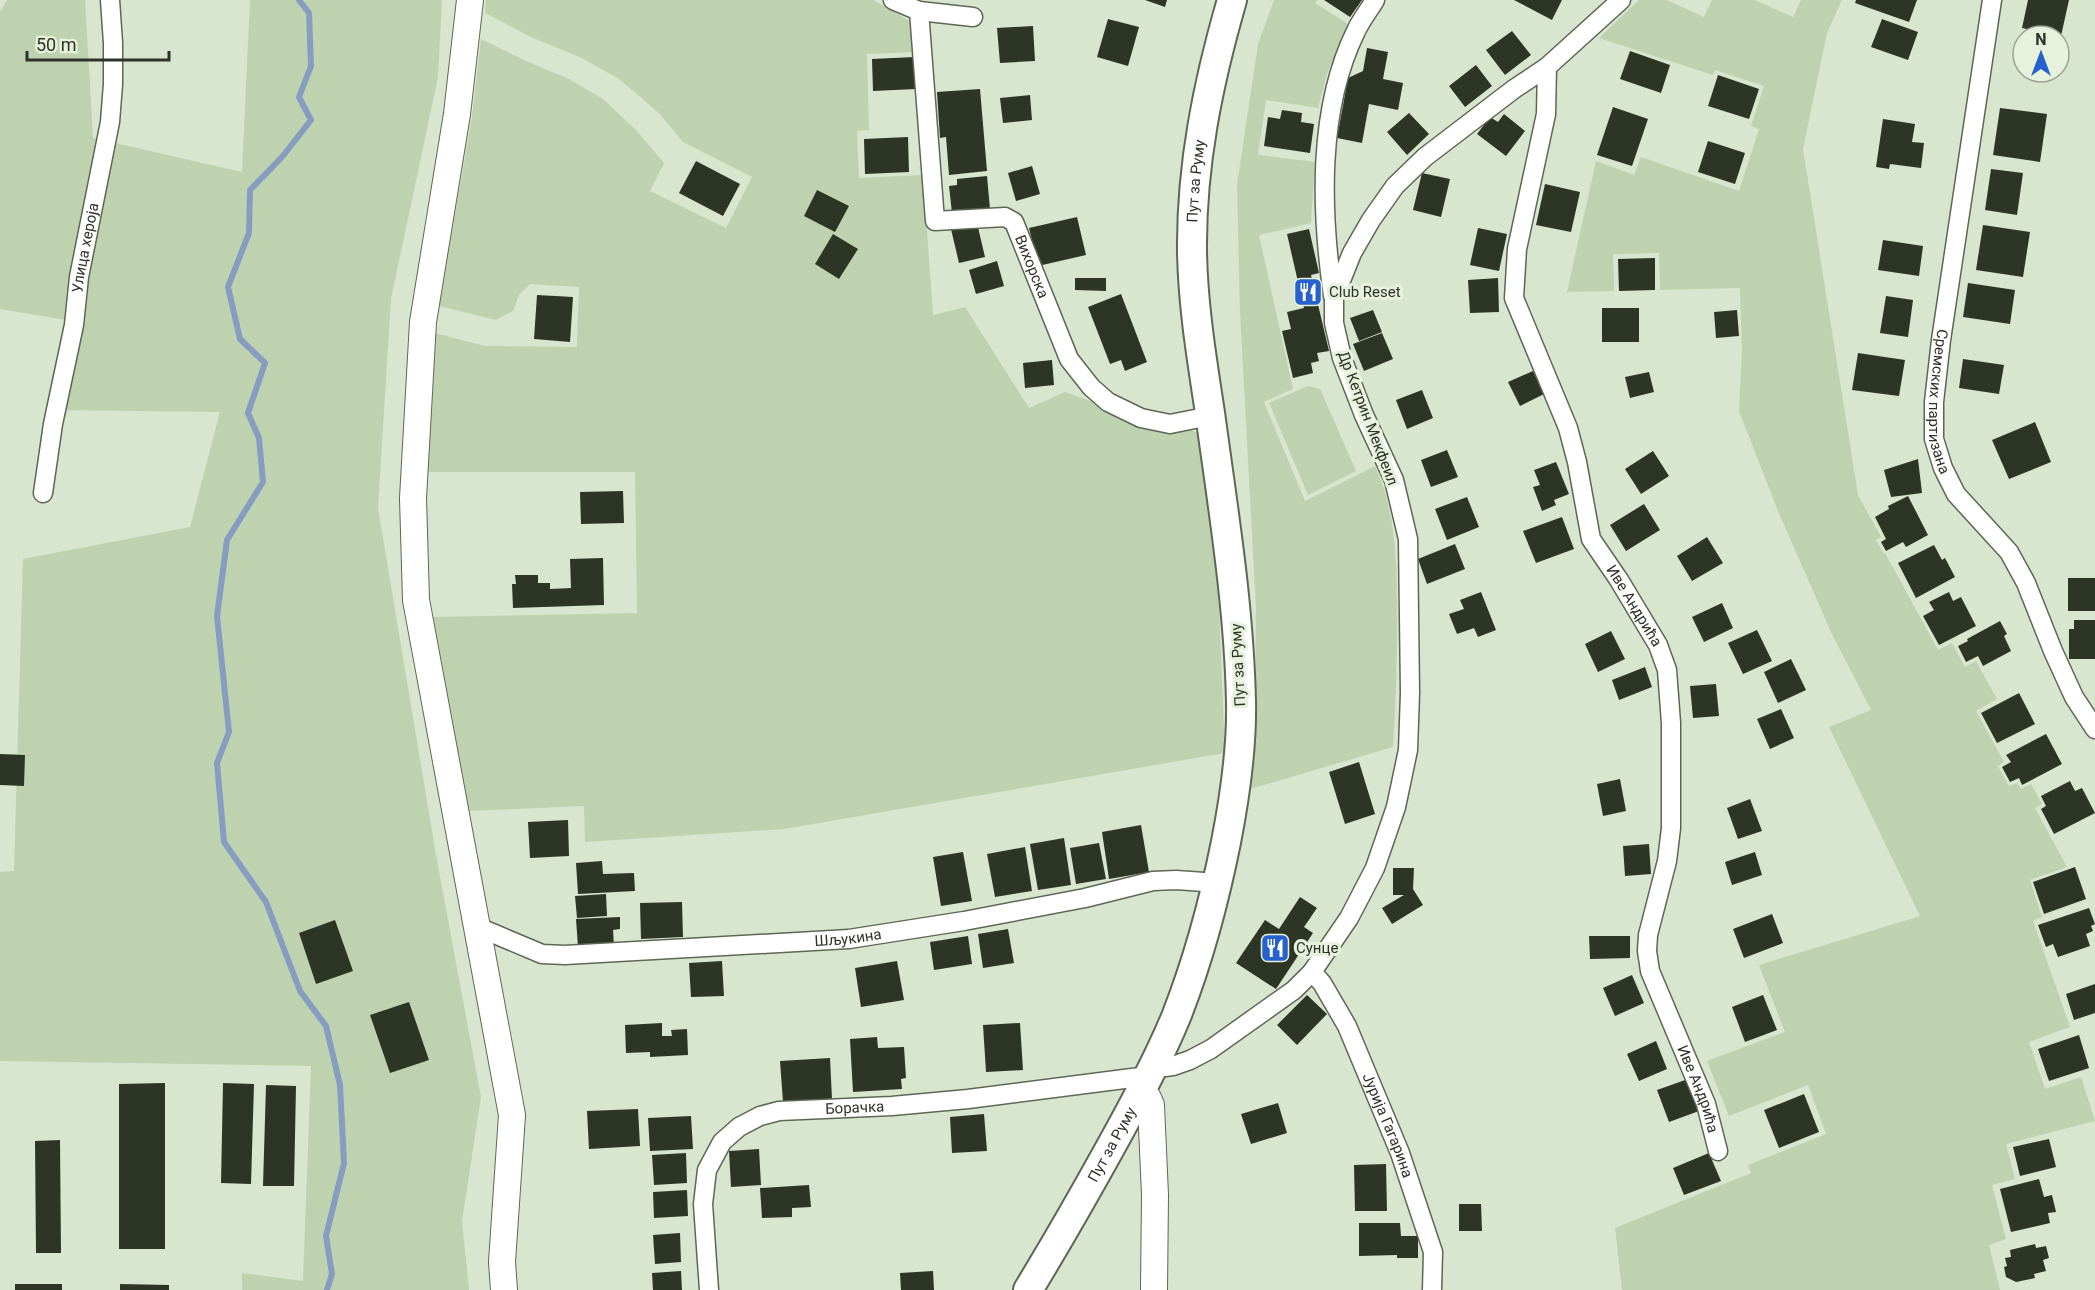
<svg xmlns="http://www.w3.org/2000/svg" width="2095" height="1290" font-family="Roboto,sans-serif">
<rect width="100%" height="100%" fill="#d8e5cf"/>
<path fill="#bfd2b0" d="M7,0h78l8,138 149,34 8,-172h192l-4,77 -47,222 -13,209 58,347 45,242 -19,124 7,69h-227v-17l61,8 8,-215 -311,-5v-189l14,-1 9,-312 167,-32 30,-115 -168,-2 20,-89 -72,-12v-297z
M486,0h387l40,23 2,29 -48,2 2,76 -12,1 2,47 64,-3 10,140 32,-8 64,101 36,-16 53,19 86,23 15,174 6,145 -441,76 -199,13 -1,-36 -117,5 -37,-194 207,-4 -2,-141h-210l10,-139 50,13 92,1 2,-60 -49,-3 -11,11 -6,16 -17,9 -57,-14 33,-189 9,-78 45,22 43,18 34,20 33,31 28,33 -14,28 76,37 26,-51 -69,-35 -24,-29 -40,-34 -37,-21 -49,-20 -48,-25z
M1274,0h43l-2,3 33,21 -21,50 -9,34 -52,-8 -8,55 57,7 -4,61 -52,12 34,154 -29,13 41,99 70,-35c22,47 22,102 22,153 0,43 -1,85 -4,128l-143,42 5,-37 1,-143 -16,-297 -3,-127 21,-141z
M1639,0h28l37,17 8,-17h43l38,17 8,-17h41l-15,33 -24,116 55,346 23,42 -5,3 8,14 1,-1 53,97 14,-7 13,24 11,-6 21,38 -21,12 28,51 -6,4 11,20 8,-3 4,6 10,-5 11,20 -7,4 32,59 -37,13 12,37 -9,4 37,106 -41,15 16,47 36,-12 14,44 -89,23 9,35 -23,6 14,54 -17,6 11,45h-378l-7,-62 136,-55 -3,-8 78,-31 -18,-49 -79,31 -22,-55 78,-29 -26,-67 161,-49 -91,-189 42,-17 -40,-78 -53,-121 -39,-100 3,-62 -2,-61 -80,2 -1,-37 -46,1 1,37 -47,1 29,-131 38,14 7,-18 98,34 20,-62 -8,-3 13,-40 -49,-16 -2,5 -114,-37z
M1308,386l12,3 36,82 -48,24 -39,-92z"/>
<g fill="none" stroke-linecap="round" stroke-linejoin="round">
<path stroke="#869cc1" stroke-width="6" d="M299,0l10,13 2,53 -12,31 12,23 -29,37 -32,33 -1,43 -21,54 12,52 25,24 -17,50 11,25 4,44 -36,58 -10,76 12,116 -12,31 7,79 42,60 34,89 26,35 14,59 4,78 -18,73 6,38 -5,16"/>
</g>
<path fill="#2d3625" d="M1145,0h22l-2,7z
M1324,0h38l-12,17z
M1514,0h48l-10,20z
M1856,0h61l-8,22 -54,-19z
M2028,0h41l-8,36 -39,-8z
M1108,19l31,8 -11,39 -31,-9z
M1882,19l36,13 -10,28 -37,-13z
M1033,26l2,35 -35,2 -3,-35z
M1512,31l19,24 -26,20 -19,-25z
M1367,48l21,4 -5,27 20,4 -5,27 -29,-6 -7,39 -25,-5 11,-60 15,-7z
M1630,51l40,14 -9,28 -41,-14z
M915,57l1,32 -43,2 -1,-32z
M1476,65l16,21 -27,21 -16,-21z
M1718,75l41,14 -10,30 -41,-13z
M980,89l7,82 -38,4 -3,-38 -6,1 -3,-46z
M1030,95l2,25 -29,3 -3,-25z
M1613,107l35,12 -16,47 -35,-11z
M2000,108l47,6 -7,48 -47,-7z
M1282,110l20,3 -1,9 13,2 -4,29 -46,-7 4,-29 12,2z
M1409,113l20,21 -22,21 -20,-23z
M1504,114l21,17 -19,25 -29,-22 13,-17 8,5z
M1883,119l32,5 -3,18 12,1 -3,25 -31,-4 -1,5 -13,-2z
M908,137l1,35 -44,2 -1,-35z
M1708,141l37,12 -10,31 -37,-12z
M696,161l44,23 -17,32 -44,-23z
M1032,166l8,28 -24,7 -8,-28z
M1991,169l32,4 -6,42 -32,-5z
M1422,173l28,6 -9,38 -28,-7z
M987,176l3,33 -38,4 -3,-27 8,-1v-6z
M1545,184l35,8 -9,40 -35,-7z
M817,190l32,16 -14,26 -31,-16z
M1077,217l9,38 -48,11 -9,-38z
M977,223l8,34 -26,6 -8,-34z
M1983,225l47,7 -7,45 -47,-7z
M1478,228l29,6 -8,37 -29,-6z
M1309,229l10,44 -8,2 18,76 -12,2 2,8 -8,2 2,10 -20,5 -11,-47 9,-2 -4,-17 17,-4 -17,-74z
M833,234l25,15 -19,30 -24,-15z
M1883,240l40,6 -4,30 -41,-6z
M1655,258v32l-36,1 -1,-32z
M997,261l7,25 -28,8 -7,-24z
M1075,278h31v13l-31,-1z
M1498,278l1,34 -29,1 -2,-33z
M1968,283l47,7 -5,34 -47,-7z
M1121,294l26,68 -22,9 -4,-11 -11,4 -22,-57z
M537,295l36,2 -3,45 -36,-3z
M1886,296l27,4 -5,37 -28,-4z
M1602,308h37v34h-37z
M1373,310l9,22 -23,9 -9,-23z
M1737,310l2,26 -23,2 -2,-26z
M1382,333l11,26 -29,12 -11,-27z
M1858,353l47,7 -6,36 -47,-6z
M1963,359l41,6 -5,29 -40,-6z
M1052,360l2,25 -29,3 -2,-25z
M1533,371l11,23 -24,12 -12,-24z
M1649,372l5,20 -24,6 -5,-21z
M1422,390l11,28 -26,11 -11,-29z
M2035,422l16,40 -42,17 -17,-39z
M1447,450l11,27 -27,10 -10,-27z
M1653,451l16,25 -28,18 -16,-25z
M1918,459l4,34 -31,4 -7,-27z
M1556,462l13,32 -15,6 2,5 -14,6 -9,-24 7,-2 -6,-15z
M623,491l1,32 -43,1 -1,-32z
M1908,496l20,39 -22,12 -3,-5 -17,9 -5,-9 5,-3 -11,-22 14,-8 -1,-3z
M1467,497l12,30 -32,13 -12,-31z
M1644,504l16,26 -34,21 -16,-26z
M1562,517l12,32 -38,14 -13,-32z
M1707,537l16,26 -31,18 -15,-25z
M1455,544l10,25 -38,15 -9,-25z
M1934,545l8,15 3,-2 10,19 -39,21 -18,-35z
M603,558l1,47 -91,3 -1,-24h4l-1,-9h23v8h12v6l21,-1 -1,-29z
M2068,578h27v33h-27z
M1481,592l15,38 -18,7 -4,-9 -17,6 -8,-20 15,-5 -4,-9z
M1949,592l4,9 8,-4 15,29 -37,19 -16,-29 11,-6 -5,-8z
M1722,603l11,25 -29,14 -12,-25z
M2074,620h21v39h-26v-30h5z
M2000,621l7,13 -3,2 7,15 -28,15 -5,-10 -12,6 -8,-16 10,-5 -1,-2z
M1757,630l15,31 -29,13 -15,-31z
M1611,631l14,28 -27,13 -13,-28z
M1791,659l15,31 -28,13 -14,-31z
M1645,667l7,20 -33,13 -7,-20z
M1716,684l3,32 -26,2 -3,-32z
M2019,693l16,31 -38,19 -16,-30z
M1781,709l13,29 -24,11 -13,-30z
M2046,734l16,30 -40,21 -3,-7 -9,4 -8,-15 9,-5 -5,-7z
M0,754l25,1 -1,31 -24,-1z
M1359,762l16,52 -30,10 -16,-52z
M1620,779l6,32 -23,5 -6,-32z
M2070,781l5,10 7,-3 13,25 -41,21 -13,-25 5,-3 -5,-10z
M1750,799l12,32 -24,8 -11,-31z
M568,820l1,36 -39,2 -2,-36z
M1141,825l8,47 -40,7 -7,-47z
M1064,838l7,47 -33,5 -8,-46z
M1099,843l7,36 -30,5 -6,-36z
M1649,844l2,30 -26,2 -2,-30z
M1025,847l7,44 -37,6 -8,-43z
M963,852l9,49 -31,5 -8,-49z
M1755,852l7,23 -30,10 -7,-23z
M602,861l1,13 31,-1 1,18 -57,3 -2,-31z
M2075,867l11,32 -42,15 -11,-32z
M1393,868h21l-1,21 10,16 -31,19 -10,-16 22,-13h-11z
M606,894l1,22 -30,2 -2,-22z
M1300,897l17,11 -13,19 9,6 -37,56 -40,-26 29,-43 14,9z
M682,902l1,35 -42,2 -1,-36z
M2089,908l6,16 -4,2 2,5 -7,3 4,12 -32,11 -5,-13 -7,3 -8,-22z
M1772,914l11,29 -39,15 -11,-29z
M620,917v12l-7,1 1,16 -36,1 -2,-28z
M335,920l18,51 -37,13 -17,-51z
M1008,929l6,34 -31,5 -5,-34z
M968,936l4,28 -38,6 -4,-28z
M1589,936h41v22l-40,1z
M722,961l2,35 -33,1 -2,-34z
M897,961l7,39 -43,7 -6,-39z
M1632,975l12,28 -29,13 -12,-28z
M2095,984v29l-21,7 -8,-26z
M1307,995l20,19 -30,31 -20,-20z
M1763,995l14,35 -32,12 -13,-35z
M409,1002l20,58 -39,13 -20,-58z
M662,1023v13h10l-1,-6 16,-1 1,26 -38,2v-5l-24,1 -1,-28z
M1020,1023l3,47 -37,2 -3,-47z
M2079,1035l10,33 -40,13 -11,-32z
M877,1037l1,11 26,-1 2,31 -5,1 1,10 -49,3 -3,-53z
M1656,1041l11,28 -28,12 -12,-27z
M830,1058l2,41 -49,3 -3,-41z
M1688,1079l11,32 -30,11 -12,-32z
M165,1083v166h-46v-165z
M223,1083l31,1 -3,100 -30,-1z
M266,1085l30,1 -2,100h-31z
M1804,1094l15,38 -40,16 -15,-38z
M1278,1103l9,30 -36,11 -10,-30z
M638,1109l2,37 -51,3 -2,-38z
M984,1114l3,37 -35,2 -2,-36z
M691,1116l2,33 -43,2 -2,-33z
M2049,1139l7,28 -36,9 -7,-29z
M60,1140l1,113h-25l-1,-112z
M759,1149l2,36 -30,2 -2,-36z
M686,1153l1,30 -33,2 -2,-30z
M1709,1153l12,28 -37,14 -11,-27z
M1386,1164l1,47h-32l-1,-46z
M2039,1179l5,18 8,-2 4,17 -8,1 2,10 -39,9 -11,-43z
M809,1185l2,22 -19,1v9l-30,1 -2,-30z
M687,1190l1,26 -34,2 -1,-26z
M1459,1204h22l1,27h-23z
M1359,1223h41l1,13h17v22h-21v-3l-38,1z
M680,1233l1,29 -26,2 -2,-29z
M2035,1244l1,4 10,-2 3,12 -6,2 3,11 -12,3 1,4 -19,4 -10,-5 -2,-10 3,-1 -2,-8 6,-1 -1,-7z
M681,1271l1,19h-29l-1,-17z
M933,1271l1,19h-33l-1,-17z
M15,1284h47v6h-47z
M120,1284l49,1v5h-49z"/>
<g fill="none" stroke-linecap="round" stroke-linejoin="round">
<g stroke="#5d6854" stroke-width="21">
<g id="street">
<path d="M893,0l26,11 54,6"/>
<path id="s1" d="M1992,0l-51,340 -7,62v37l9,29 13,26 53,58 17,31 27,68 21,46 21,32"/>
<path id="s2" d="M919,11l16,210 70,-4 9,5 55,137 22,28 17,15 33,16 29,6 40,-8"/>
<path id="s3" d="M1547,67l-1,47 -29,135 -3,49 54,130 9,34 14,77 28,41 39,65 9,25 4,53v105l-4,33 -19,74 -1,16 3,20 56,133 12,47"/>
<path d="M1333,296c-12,-85 -16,-186 23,-265 5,-11 13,-21 19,-31"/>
<path id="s4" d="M43,493l10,-69 21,-99 5,-48 31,-155 3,-38v-41l-3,-43"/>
<path id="s5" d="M478,927l64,27 23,1 284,-16 115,-18 121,-23 68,-17 23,-1 42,3"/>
<path id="s6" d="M1312,972l10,11 25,43 53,127 33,99 -1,38"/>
<path d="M1155,1064l10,3 8,-1 17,-6 21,-11 83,-59 18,-18 37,-54 26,-50 21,-61 12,-57 2,-57 -2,-154 -14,-59 -30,-65 -22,-57 -8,-35v-25l18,-45 19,-33 24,-34 30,-29 89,-68 33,-22 74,-67"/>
<path id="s7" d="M709,1290l-6,-86 4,-34 15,-28 17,-15 21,-11 19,-5 113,-5 76,-7 164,-21 9,-1 7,2"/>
</g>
</g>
<g stroke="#5d6854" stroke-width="28">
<path id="secondary" d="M470,0l-13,114 -34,208 -10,176 3,102 96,515 -10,147 2,28
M1141,1093l7,5 3,7 4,90 -1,95"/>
</g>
<g stroke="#5d6854" stroke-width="32">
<g id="primary">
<path id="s8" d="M1028,1290c28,-46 55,-93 81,-140 24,-43 48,-87 67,-133 22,-56 38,-115 50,-175 9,-46 16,-93 15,-140 -2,-97 -18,-193 -31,-289 -8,-53 -17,-106 -18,-161 -1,-86 16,-169 40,-252"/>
</g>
</g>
<use href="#street" stroke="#fff" stroke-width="18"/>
<use href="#secondary" stroke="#fff" stroke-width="26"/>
<use href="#primary" stroke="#fff" stroke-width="28"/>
</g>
<defs>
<g id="restaurant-square" transform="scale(1.5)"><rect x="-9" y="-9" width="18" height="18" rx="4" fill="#2761ce" stroke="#e6f2dc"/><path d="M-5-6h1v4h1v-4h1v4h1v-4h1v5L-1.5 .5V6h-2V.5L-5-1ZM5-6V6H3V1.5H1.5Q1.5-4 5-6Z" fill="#fff"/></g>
</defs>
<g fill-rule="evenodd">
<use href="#restaurant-square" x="1308" y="292"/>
<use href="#restaurant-square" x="1275" y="948"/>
</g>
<g text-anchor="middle" stroke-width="6" stroke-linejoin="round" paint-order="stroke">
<g font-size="15" fill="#2e322a" stroke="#e6f2dc">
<text dy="5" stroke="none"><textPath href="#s8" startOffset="1158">Пут за Руму</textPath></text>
<text dy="5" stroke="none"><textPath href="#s4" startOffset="249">Улица хероја</textPath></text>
<text dy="5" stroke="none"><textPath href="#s2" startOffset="339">Вихорска</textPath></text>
<text dy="5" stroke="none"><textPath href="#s1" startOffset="406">Сремских партизана</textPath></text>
<text transform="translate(1368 418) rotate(69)" y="5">Др Кетрин Мекфеил</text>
<text dy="5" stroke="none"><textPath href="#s3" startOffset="568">Иве Андрића</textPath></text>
<text transform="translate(1238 665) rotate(-93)" y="5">Пут за Руму</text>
<text dy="5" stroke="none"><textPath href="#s5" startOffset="376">Шљукина</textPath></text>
<text dy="5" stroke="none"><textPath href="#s3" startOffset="1072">Иве Андрића</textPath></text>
<text dy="5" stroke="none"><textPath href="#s7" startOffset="294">Борачка</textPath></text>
<text dy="5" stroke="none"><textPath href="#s6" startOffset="172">Јурија Гагарина</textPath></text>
<text dy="5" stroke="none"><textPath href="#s8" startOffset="168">Пут за Руму</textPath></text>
</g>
<g font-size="15" fill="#2e322a" stroke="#e6f2dc" text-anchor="start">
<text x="1329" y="297">Club Reset</text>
<text x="1296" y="953">Сунце</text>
</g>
</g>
<g transform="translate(2041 54)"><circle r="28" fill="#e6f2dc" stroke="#9ca595" stroke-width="1.5"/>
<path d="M0-4.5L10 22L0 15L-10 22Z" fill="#2761ce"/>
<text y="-9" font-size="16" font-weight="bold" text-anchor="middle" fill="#2e322a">N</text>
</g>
<path d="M27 51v9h142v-9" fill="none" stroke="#2e322a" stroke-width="3"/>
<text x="36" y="51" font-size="18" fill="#2e322a" stroke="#e6f2dc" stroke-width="4.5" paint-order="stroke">50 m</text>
</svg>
